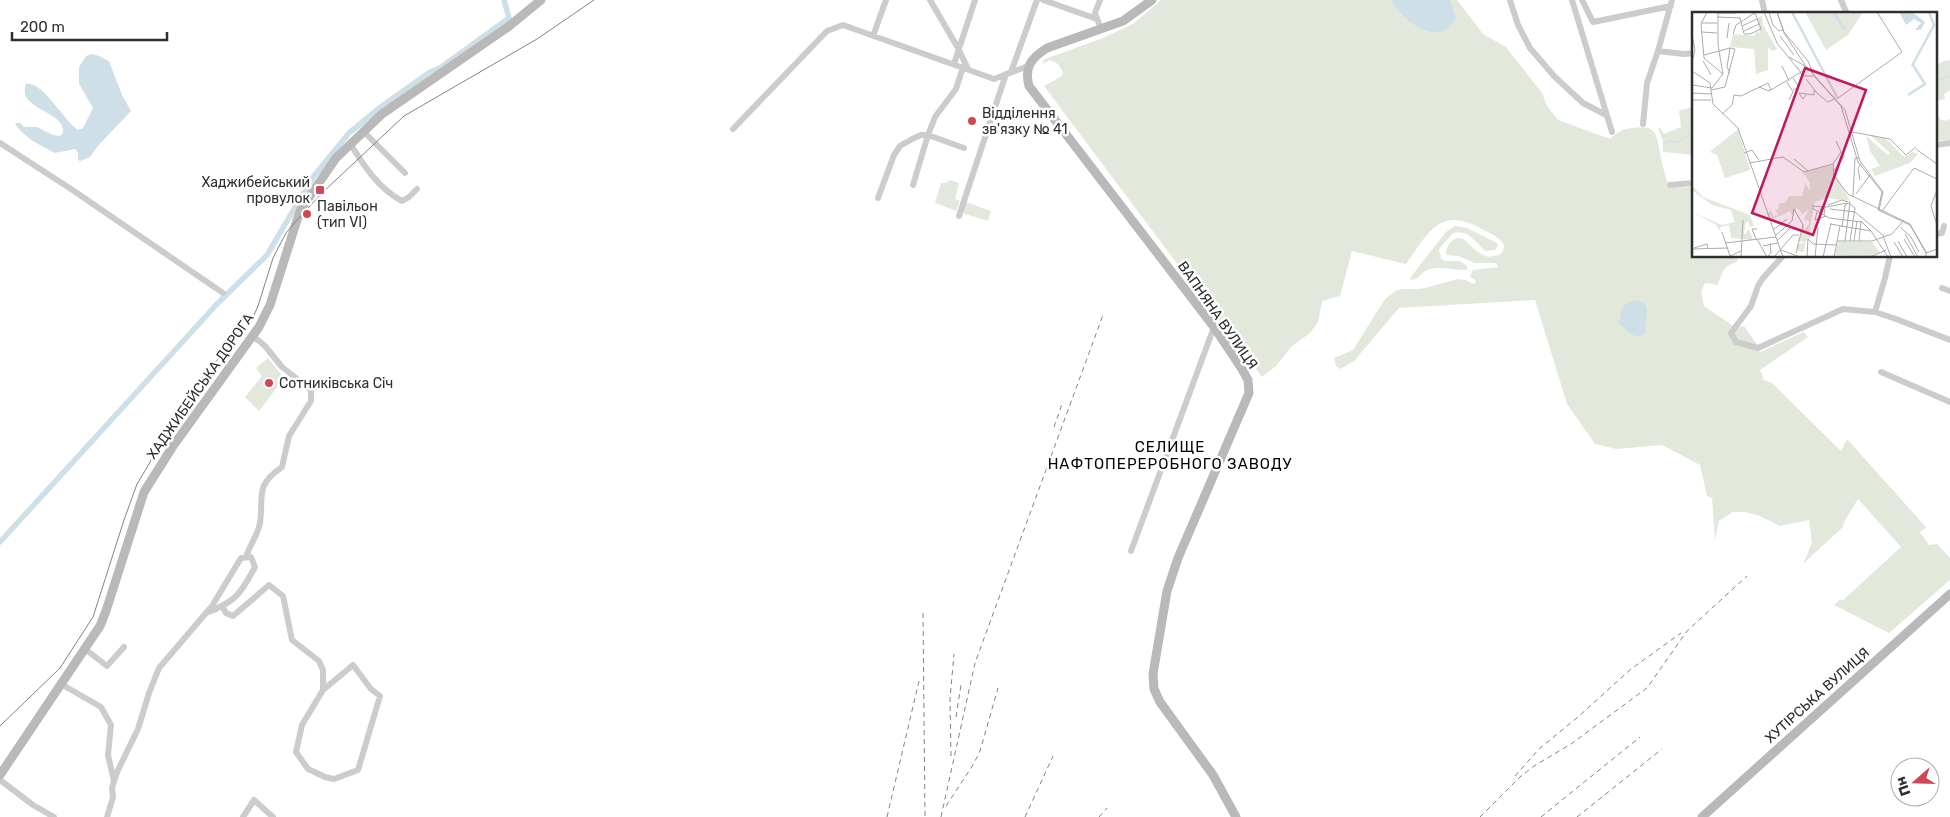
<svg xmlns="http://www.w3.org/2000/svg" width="1950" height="817" font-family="Rubik,sans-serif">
<rect width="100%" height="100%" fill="#fff"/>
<path fill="#e3e8dc" d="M1161,0h296l26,34 23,13 36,46 5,13 11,14 52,19c7,-7 13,-10 23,-11 27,-4 23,10 28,30 2,10 5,20 8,30l25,-1v69h44l-1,6c-14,4 -15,10 -19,23l-13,-2 -4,9 3,14 32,22 8,-2 12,17 4,9 44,-20 4,5 -48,33 4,10 8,3 69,68 6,-12 78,87 1,2 -6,4 9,13 8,-1 13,14v22l-61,53 -55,-28 6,-6 2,2 59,-54 -43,-48 -14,23 -1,5 -40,37 9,-21 -3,-23 -29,6 -20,-10 -15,-4h-12l-14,9 -4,19 -3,-42 -5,-2 -7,-31 -38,-20 -46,4 -21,-5 -28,-40 -32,-104 -136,8 -45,53 -14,8 -4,-3 -2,-8 19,-8 32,-51 12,-9 6,-1h18l37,-10 7,1 9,4 2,-3 -6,-5 3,-6 25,-3 -2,-4h-21l-17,-7 -12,-1c0,-5 1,-8 4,-12 10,-11 16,-2 24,6 4,3 9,6 14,8l11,-2 4,-4 1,-6c-4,-8 -15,-12 -22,-16 -42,-24 -54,4 -76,35l-54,-13 -12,45 -18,5 -4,21 -8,11 -19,14 -15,19 -14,11 -218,-291 18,-10 1,-4 -5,-8 -8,-4 -8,4 3,-5 58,-21 30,-14z
M1950,60v30l-6,4 1,5 -9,2v-36l8,-4z
M1694,106v49l-31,-3v-11l-5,-12 2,-1 4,6 17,-7 -2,-16z
M1936,109l4,10 5,2 5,-2v21l-14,1z
M950,180l9,3 -4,16 5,2 -4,10 -21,-8 6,-20h5z
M966,202l25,9 -3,10 -23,-7 -2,-4z
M1455,226l12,2 30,15 1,3 -3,4 -10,1c-11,-10 -16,-22 -32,-18l-14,16 2,9 4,3h15l7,5v4c-13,1 -26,-5 -40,0 -6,3 -9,10 -16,10l-1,-2 36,-46z
M268,358l16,20 -25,33 -14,-14 17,-21 -6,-8z"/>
<path fill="#cedfe8" d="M1391,0h59l6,18c-16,32 -54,3 -65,-18z
M92,54l7,2 10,5 13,34 9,16 -34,36 -7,10 -10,4 -2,-1v-7l-3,-4 -20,4c-12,-6 -34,-17 -40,-30h5l4,4h13l16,8 7,1 3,-3c4,-22 -47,-23 -37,-49 17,-3 37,36 52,46l5,-2 10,-20 -14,-24v-17l7,-11z
M1638,300l7,4c4,10 0,19 0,29l-7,4 -7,-3 -14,-12 3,-3 2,-12 7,-5z"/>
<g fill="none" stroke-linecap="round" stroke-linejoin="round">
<path stroke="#cedfe8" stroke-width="1" d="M1936,81l14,-5
M1665,143l6,-2 8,1 15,-11"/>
<path stroke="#cedfe8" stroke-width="5.5" d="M0,542l217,-238 50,-49 46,-78 36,-44 33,-27 48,-34 10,-4 69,-50 -5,-18"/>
<path stroke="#ccc" stroke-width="6" d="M930,0l28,48 10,21
M1043,0l54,19
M1100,0l-5,13 6,16
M1510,0l8,25 12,23 24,28 29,27 23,12
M1572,0l40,132
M1582,0l11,22 78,-16
M1762,0l3,14
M1841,0l6,14
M873,36l13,-36
M1658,51l26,3 10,-1
M954,64l21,-64
M1011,72l26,-72
M1643,124l4,-41 11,-32 14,-51
M733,129l94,-98 16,-6 151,54 34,-13
M363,131l42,42
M0,143l74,48 149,102
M350,143c13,22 29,46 52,58l7,-4 8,-8
M1936,145l14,-2
M913,185l15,-50 7,-18 21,-28 7,-22
M1670,185l24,-2
M878,198l16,-43 6,-9 14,-8 7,-3h7l36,13
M959,216l47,-142
M1936,234l6,-1 2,-7
M1783,256l-20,22 -5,8 -7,20 -20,27 5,9 22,6 85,-39 32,3 21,7 54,21
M1942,288l8,3
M1875,312l10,-34 5,-22
M1881,372l69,30
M311,390l13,-8
M1131,551l83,-224
M246,557c3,-11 12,-22 14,-34 4,-27 -6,-37 22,-56l7,-31 22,-35v-11l-29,-23 -17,-21 -12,-10
M222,606l4,7 7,3 36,-31 14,11 9,44 27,21 4,9v20l-21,35 -6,27 12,17 17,8 9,2 24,-9 22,-74 -9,-7 -18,-24 -30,25
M85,649l22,17 17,-19
M61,684l40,23 10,18 -3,30 6,26 -2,7 1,9 -6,20
M0,780l33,25 21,12
M114,781l4,-11 20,-41 11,-36 10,-25 53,-62 29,-48 10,-1 4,10c-14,27 -20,35 -49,46
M243,817l11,-17 19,17"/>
<path stroke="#b9b9b9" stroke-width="9" d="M1152,0l-29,21 -76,27c-16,10 -23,19 -18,38l185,241 28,42 6,11 1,13 -71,165 -11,33 -14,83 1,15 6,13 53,73 23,42
M0,775l100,-149 6,-15 38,-119 29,-46 86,-119 11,-22 27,-85 4,-11 35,-51 46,-44 126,-87 33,-27
M1702,817l248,-223"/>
<path stroke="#848484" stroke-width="1" d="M0,726l60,-58 33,-51 31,-97 13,-36 61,-102 53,-60 7,-16 15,-48 13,-25 11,-13 25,-27 82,-77 133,-77 57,-39"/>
<path stroke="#848484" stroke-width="1" stroke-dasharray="5 4" stroke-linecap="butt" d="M1054,427l9,-26
M923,613l2,204
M956,717l5,-32
M951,756l-1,-57 4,-45
M1515,776l24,-27 39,-32 53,-48 50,-36
M946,806l27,-41 7,-14 18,-63
M887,817l32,-136
M941,817l34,-154 128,-348
M1025,817l28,-61
M1099,817l8,-9
M1480,817l40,-40 14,-11 37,-22 76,-56 40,-57 60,-55
M1541,817l99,-80
M1577,817l85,-68"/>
</g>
<g fill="#d04857" stroke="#fff" stroke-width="2">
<circle cx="972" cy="121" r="5"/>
<rect x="315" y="185" width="10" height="10" rx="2.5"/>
<circle cx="307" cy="214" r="5"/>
<circle cx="269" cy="383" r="5"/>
</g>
<g text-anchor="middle" stroke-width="5" stroke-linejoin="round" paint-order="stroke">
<g font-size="14" fill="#2f2f2f" stroke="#fff" text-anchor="start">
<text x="982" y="118">Відділення<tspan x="982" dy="16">зв'язку № 41</tspan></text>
<text x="310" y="187" text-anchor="end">Хаджибейський<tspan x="310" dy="16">провулок</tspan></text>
<text x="317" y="211">Павільон<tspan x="317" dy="16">(тип VI)</tspan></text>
<text x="279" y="388">Сотниківська Січ</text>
</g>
<g font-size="14" fill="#2f2f2f" stroke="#fff">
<text transform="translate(1218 315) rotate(55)" y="5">ВАПНЯНА ВУЛИЦЯ</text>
<text transform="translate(200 386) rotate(-55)" y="5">ХАДЖИБЕЙСЬКА ДОРОГА</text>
<text transform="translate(1817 695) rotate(-42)" y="5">ХУТІРСЬКА ВУЛИЦЯ</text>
</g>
<g font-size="15" letter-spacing="1" fill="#000" stroke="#fff">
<text x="1170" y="452">СЕЛИЩЕ<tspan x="1170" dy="17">НАФТОПЕРЕРОБНОГО ЗАВОДУ</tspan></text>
</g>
</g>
<g transform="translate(1692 12)">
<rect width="245" height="245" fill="#fff"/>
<path d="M113,0h58l-15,23 -22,15zM70,4l1,9 14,24 -4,2 -5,-3v22l-12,4 -2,-25 -24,-2 3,-13 21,2 2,-4 4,1 -3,-15zM46,117l12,41 -25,8 -8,-23 -7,-3zM178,123l16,4 18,18 9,-5 5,2 -8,9 -35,13 -4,-7 9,-3 -10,-15 -4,-15 22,19 2,-2zM139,153l19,36 -23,-3 -12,4 -7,34 7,-2 -10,8 -1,10h-3l-4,-2v-5l7,-3 -6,-1 6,-18v7l5,-6v-3l-5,-2 5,-10 -9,7 2,-3 -5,-5 -5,7 -2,-4 -19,9 -4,-7 4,-3 2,6 5,-1 -3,-6 3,1 1,-7h6l4,-7h13l3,-11 -3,-6 8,12v-8l-7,-10zM0,174l11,11 47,18 4,11 -4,1 -2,-6 -3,3 -1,11 5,-6 4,11 -22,-2 -2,-13 -9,2 1,5 -6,-8 -23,-12 30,13 13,-3 -4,-12 -19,-5 -20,-15zM146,230h34l8,10 -11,5 -34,-2z" fill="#e3e8dc"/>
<path d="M207,0h13l13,10 -4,8h-6l6,-7 -7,-4 -8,6z" fill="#cedfe8"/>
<path fill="none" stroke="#cedfe8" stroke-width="2.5" d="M100,0l46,87M141,0l12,18M220,54l22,-41 -5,-13M216,83l17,-11 -12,-19"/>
<path fill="none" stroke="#acacac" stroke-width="1" d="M15,0l-6,12 3,34 19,16M72,0l13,31 21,26M77,0l4,13 6,6 4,-1M85,0l7,21 21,32 40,45 15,51 23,31 -4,18M85,0l7,20 24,29 6,15 27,30 17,56 24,30 -4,18 32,15 16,28 11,-4M26,1h18M25,5l24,1M48,6l4,16h6l11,-5 -6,-16M9,11h16M50,14l15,-7M52,19l15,-7M10,20l15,1M41,22l3,-9 20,-13M0,23l3,15 -3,12M88,24l14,19M35,26l2,-15M12,43l26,-7 -3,19 3,6M97,45l16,9M11,49l8,14M90,54l7,15M105,55l6,9h10M0,59l18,12 3,21 25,24 45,129M114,67l11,14 -2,-2M95,70l6,10 -4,8M0,73l20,3 11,-14 -5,-29v-33M67,75l10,4 39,-23M19,78l14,-3 10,-38 -5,-1M101,78l6,-3 -6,-9M0,81l19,1M125,81l11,9 6,-3M114,83l-3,4 -4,-6 15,2v-5M146,86l64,-46 -25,-40M0,88h19M30,102l10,-9 2,-10 7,1 27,-13 3,7M160,120l38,7 16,16 10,-8M224,137l21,15M52,141l8,-3 7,10M102,147l14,12M57,151l34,-6 21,15 29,-8 1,12 14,18 62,30 16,28v5M141,152l8,-12 -5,-11M142,159l11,-16M168,168l-2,-12 3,-4M245,178l-6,16 6,19M164,182l14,-19M161,185l2,-39h4M136,193l14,-5 6,2M120,194l13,1 -1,8M120,196l17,10 33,4 9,9M102,197l9,16 -7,28M138,197l25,3 29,24M190,199l32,-43 23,11M125,200l-2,8 11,-4M128,202l1,-6 26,-5M138,212l41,7 17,26M150,215l3,-22 5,-3 -5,39M208,215l11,10 8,15M81,218l14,-11M30,220l8,24 11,-5M213,222l13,23M83,224l17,-15 2,-12M191,224l8,21M64,227l-4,-10h5M65,227l10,18M116,227l5,5 23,1M212,227l11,18M85,229l15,-15M145,229h35l20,-7 12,-14M158,229l5,-33 -5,-4M162,229l3,-20M167,229l2,-20M206,229l9,16M202,230l9,15M33,231l51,-6M71,234l15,-3M2,236l13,-4 1,5M0,237l36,-1M89,238l19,7M49,245l2,-37M75,245l4,-4 -1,-10M82,245l19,-22h6M115,245l1,-18M123,245l3,-30M131,245l8,-34M142,245l6,-31M178,245l16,-7"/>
<path fill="#c2185b" fill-opacity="0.15" stroke="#c2185b" stroke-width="2.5" d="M113,56l61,22 -53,145 -61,-22z"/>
<rect width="245" height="245" fill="none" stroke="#2f2f2f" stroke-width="2.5"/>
</g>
<g transform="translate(1915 782) rotate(250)"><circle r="24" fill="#ffffff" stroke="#acacac"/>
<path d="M0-4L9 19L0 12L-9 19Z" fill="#d04857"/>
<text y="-8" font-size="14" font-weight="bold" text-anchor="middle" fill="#2f2f2f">Пн</text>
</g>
<path d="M12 32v8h155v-8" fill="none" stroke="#2f2f2f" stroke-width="2.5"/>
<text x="20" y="32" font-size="15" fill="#2f2f2f" stroke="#ffffff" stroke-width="4" paint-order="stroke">200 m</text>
</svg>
